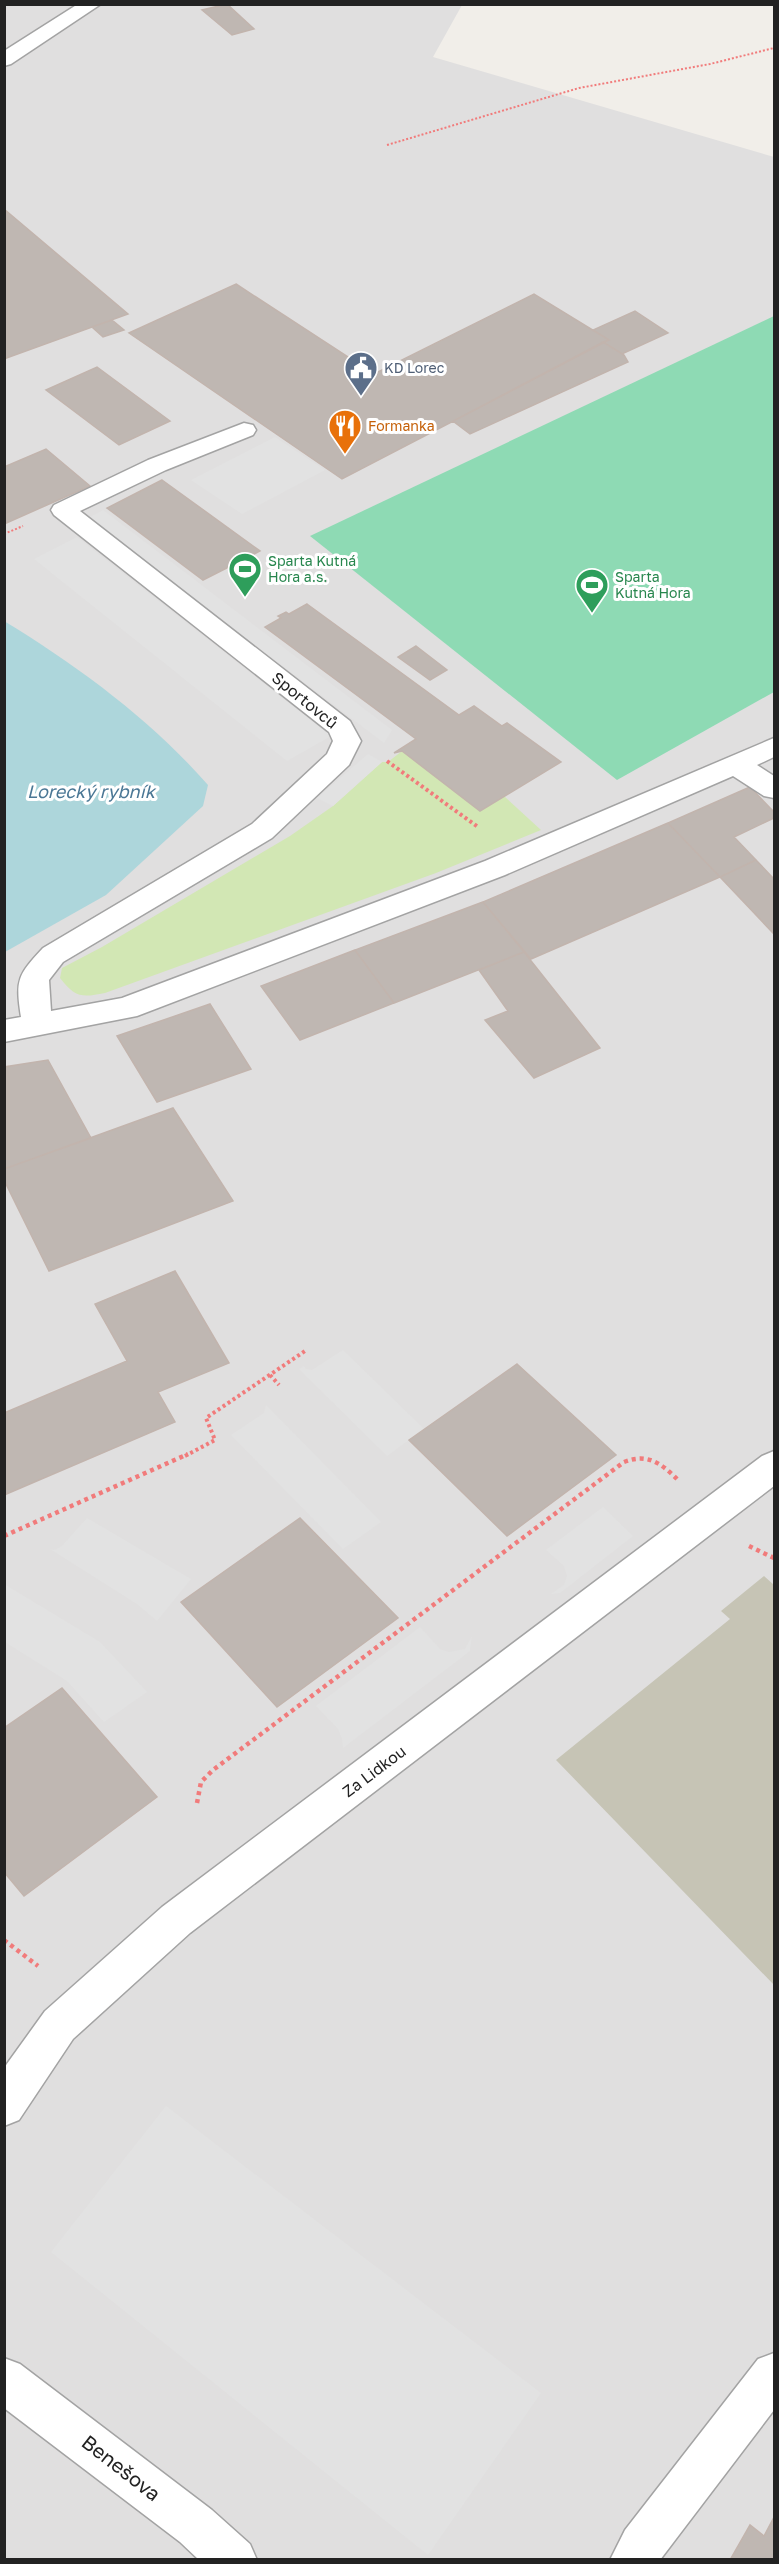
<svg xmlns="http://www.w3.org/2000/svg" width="779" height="2564" font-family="'Golos Text',sans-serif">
<rect width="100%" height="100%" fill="#f1eee9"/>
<path fill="#e0dfdf" d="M5,5h457l-29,52 341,100v2402l-769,1z"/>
<path fill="#c6c4b5" d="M764,1576l10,9v400l-218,-225 174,-141 -9,-8z"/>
<path fill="#d2e7b4" d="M402,751l78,59 24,-14 37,34 -105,43 -331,120c-24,5 -30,4 -45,-15l2,-10 40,-21 188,-111 43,-30 49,-44h6z"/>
<path fill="#8edab4" d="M774,316v376l-157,88 -307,-244z"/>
<path fill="#e2e2e2" d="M275,437l50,33 -83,44 -51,-34z
M103,510l289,220 -8,13 -296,-225z
M77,537l254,199 -44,25 -253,-202z
M368,754l14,8 -49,44 -16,-8z
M343,1350l81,79 -37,27 -88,-87 5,-3 2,3 6,1z
M263,1402l118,120 -38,27 -112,-114 33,-22 2,-8z
M603,1507l30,29 -73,57 -9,1 13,-9 3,-9 -3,-10 -18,-16z
M87,1518l104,61 -34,42 -20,-17 -87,-55 5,1 7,-4z
M4,1584l96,58 47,50 -43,30 -37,-41 -62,-39z
M420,1627l20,22 9,3 16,-3 7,-13 -2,15 -127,97 -1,-9 -4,-10 -22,-23z
M166,2106l375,287 -113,162 -377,-303z"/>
<path fill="#add6db" d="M4,621c74,45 147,99 204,164l-5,21 -97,89 -101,57z"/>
<path fill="#bfb7b2" stroke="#c2b4ad" stroke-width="1.5" d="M227,4l27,25 -22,6 -30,-25z
M4,209l124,105 -124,45z
M236,284l138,90 160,-80 75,46 -267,139 -213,-146z
M635,311l33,22 -46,21 -19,-12 6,-2 -16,-10z
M112,320l12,10 -21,7 -11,-10z
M603,342l21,13 4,7 -158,72 -17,-13z
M97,367l73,54 -51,24 -73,-55z
M46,449l44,37 -86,38v-57z
M162,480l98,71 -57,29 -96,-72z
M307,604l152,111 15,-9 28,20 5,-3 54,39 -81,49 -78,-60 -8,2 22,-14 -151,-112 16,-9 -3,-2 8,-4 3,2z
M416,646l31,24 -17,10 -32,-23z
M750,787l24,25v6l-40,19 22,23 -36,17 -52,-54z
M668,823l52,54 -189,82 -48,-57z
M756,860l18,19v55l-54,-57z
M483,902l41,50 -130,51 -39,-53z
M355,950l39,53 -94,37 -39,-54z
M524,952l76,96 -66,30 -49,-58 23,-9 -29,-41z
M210,1004l41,65 -94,33 -40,-66z
M48,1060l43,78 -87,31v-102z
M173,1108l60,93 -184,70 -45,-91v-11z
M175,1271l54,92 -71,29 17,30 -171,73v-82l123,-52 -32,-57z
M517,1364l99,91 -109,81 -98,-96z
M300,1518l98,100 -121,89 -96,-105z
M62,1688l95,109 -133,99 -20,-24v-144z
M774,2517v43h-44l20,-35 14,11z"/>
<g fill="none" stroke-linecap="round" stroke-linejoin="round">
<g stroke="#a3a3a3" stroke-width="3">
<path id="minor" d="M78,4h23l-90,60 -7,2v-15z
M244,423l9,2 3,5 -3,5 -87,35 -86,41 270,210 11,20 -12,24 -77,73 -209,124 -14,18 2,31 71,-13 363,-137 289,-123v19l-17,8 17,11v22l-10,-2 -31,-20 -228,99 -368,141 -133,26v-22l17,-3c-6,-38 -3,-42 22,-69l209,-124 75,-70 6,-13 -4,-9 -275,-217 -3,-5 3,-5 94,-45z
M774,1451v35l-584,447 -117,106 -54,81 -15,6v-58l41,-57 117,-104 600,-451z
M774,2353v57l-114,150h-50l15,-30 133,-171z
M4,2358l16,6 192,146 38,34 7,16h-58l-19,-18 -176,-134z"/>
</g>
<path stroke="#f17b7b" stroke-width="2" stroke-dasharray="2 2" stroke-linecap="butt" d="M387,145l192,-57 131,-24 64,-16
M4,534l19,-8"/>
<path stroke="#f17b7b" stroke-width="4" stroke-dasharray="3 3" stroke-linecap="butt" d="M387,761l91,66
M270,1375l9,10
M185,1456l30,-16 -9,-22 99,-67"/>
<path stroke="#f17b7b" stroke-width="4.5" stroke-dasharray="4 4" stroke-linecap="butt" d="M4,1536l184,-82
M749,1546l25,12
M197,1803l4,-21 12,-12 411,-308c23,-9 37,1 53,17
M4,1940l34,26"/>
<use href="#minor" fill="#fff" fill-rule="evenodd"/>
</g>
<defs>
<g id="civic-pin" transform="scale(1.725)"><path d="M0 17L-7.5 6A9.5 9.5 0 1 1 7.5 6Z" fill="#5c6f8a" stroke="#fff"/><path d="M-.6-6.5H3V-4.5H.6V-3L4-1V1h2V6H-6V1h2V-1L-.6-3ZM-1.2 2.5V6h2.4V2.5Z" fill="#fff"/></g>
<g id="restaurant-pin" transform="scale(1.725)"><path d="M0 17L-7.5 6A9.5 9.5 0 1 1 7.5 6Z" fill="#e8710a" stroke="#fff"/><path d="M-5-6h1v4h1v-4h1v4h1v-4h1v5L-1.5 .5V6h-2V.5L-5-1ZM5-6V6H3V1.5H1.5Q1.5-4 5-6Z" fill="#fff"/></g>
<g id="stadium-pin" transform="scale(1.725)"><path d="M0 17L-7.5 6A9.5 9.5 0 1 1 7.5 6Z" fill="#2e9e5b" stroke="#fff"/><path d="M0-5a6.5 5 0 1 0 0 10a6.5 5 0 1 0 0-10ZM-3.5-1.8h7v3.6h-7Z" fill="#fff"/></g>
</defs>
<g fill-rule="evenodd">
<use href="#civic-pin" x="361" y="368"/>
<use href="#restaurant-pin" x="345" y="426"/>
<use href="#stadium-pin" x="245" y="569"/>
<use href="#stadium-pin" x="592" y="585"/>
</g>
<g text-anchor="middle" stroke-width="6" stroke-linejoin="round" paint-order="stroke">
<g font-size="14" fill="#4e5e75" stroke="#fff" text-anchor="start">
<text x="384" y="373">KD Lorec</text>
</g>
<g font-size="14" fill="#c56008" stroke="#fff" text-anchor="start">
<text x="368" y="431">Formanka</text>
</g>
<g font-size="14" fill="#27864d" stroke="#fff" text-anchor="start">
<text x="268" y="566">Sparta Kutná<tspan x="268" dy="16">Hora a.s.</tspan></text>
<text x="615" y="582">Sparta<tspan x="615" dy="16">Kutná Hora</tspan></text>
</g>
<g font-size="16" fill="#222" stroke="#fff">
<text transform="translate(305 700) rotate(39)" y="6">Sportovců</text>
<text transform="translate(374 1771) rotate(-37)" y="6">Za Lidkou</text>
</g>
<g font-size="18" font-style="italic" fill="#4a7795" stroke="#fff">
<text x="91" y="798">Lorecký rybník</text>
</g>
<g font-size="20" fill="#222" stroke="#fff">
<text transform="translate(121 2468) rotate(38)" y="7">Benešova</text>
</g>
</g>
<rect width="779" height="2564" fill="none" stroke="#222222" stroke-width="12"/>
</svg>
